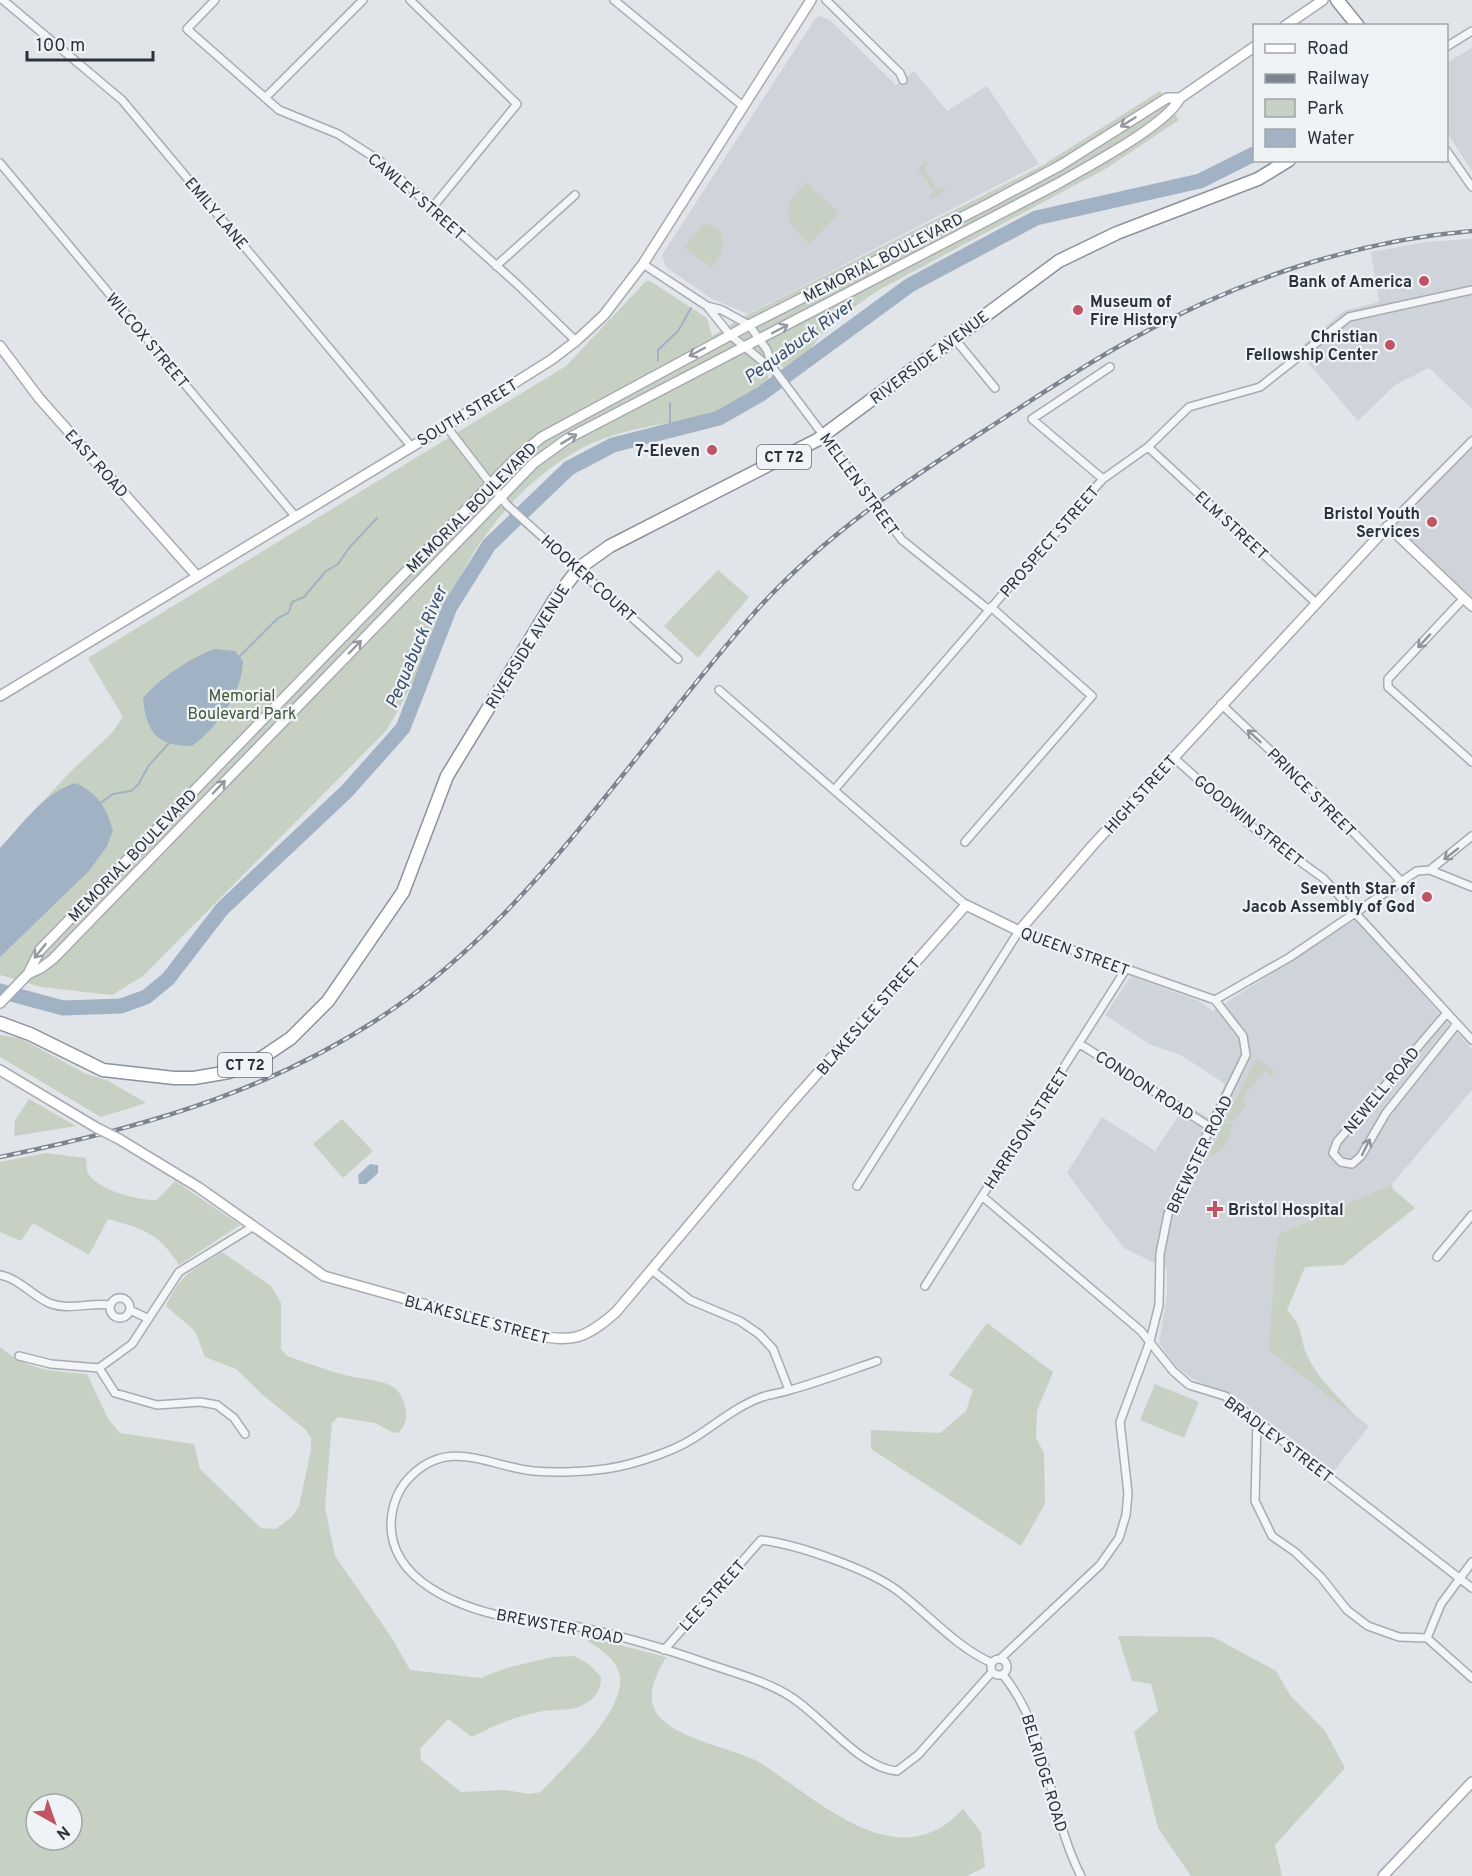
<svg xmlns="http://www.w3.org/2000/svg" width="1472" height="1876" font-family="Overpass,sans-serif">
<rect width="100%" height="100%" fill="#e1e4e8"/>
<path fill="#cfd3da" d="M820,16l10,4 66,65 18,-14 33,40 40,-25 52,78 -291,150 -36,-15 -46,-32 -4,-12 153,-236z
M1472,48v123l-25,-38 -1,-70z
M1472,239v170l-43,-41 -34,17 -37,36 -61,-71 47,-39 35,-9 -8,-50 55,-10z
M1472,434v179l-92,-87z
M1355,920l117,129v41l-80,94 -115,51 -9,115 101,76 -35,45 -100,-76 -33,-12 -13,-7 -14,-12 -15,-21 8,-48v-26l-43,-21 -57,-75 35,-56 53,34 31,-46 23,13 16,-34 -44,-29 -30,-10 -46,-30 26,-39 68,25 14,10z"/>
<path fill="#c7d1c3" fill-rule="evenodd" d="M1160,91l19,29 -72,48 -230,123 -47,33 -27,34 -17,12 -7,-6 -12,9 2,8c-19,12 -37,26 -59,33 -46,12 -84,12 -128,34 -53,28 -99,81 -125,135 -24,49 -42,102 -71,148l-243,245 -31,19 -71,-8 -41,-12v-127l71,-77 40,-37 12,-17 -35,-59 478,-292 80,-85h4l57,37 5,18 37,-22 294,-149z
M926,161l2,3 -5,4 15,22 5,-3 3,3 -14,9 -3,-3 5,-4 -14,-20 -6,2z
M806,182l33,31 -30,31c-27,-25 -29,-36 -3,-62z
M704,223l14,6c11,14 3,28 -7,39l-27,-21z
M718,570l31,27 -51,61 -34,-32z
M0,1035l20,3 66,36 21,6 39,23 -45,14 -101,-60z
M1256,1059l19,12 -5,5 -4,-6 -23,27 3,8 -13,17 -8,-1z
M29,1099l47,27 -62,10 1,-16z
M342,1119l31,32 -30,27 -30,-34z
M1224,1123l8,1c-1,13 -7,27 -20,31l-2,-2z
M46,1153l40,5c1,5 0,11 2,15 9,17 52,28 69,27l18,-19 65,44 -61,40c-21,-33 -36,-36 -71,-46l-19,36 -56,-32 -12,18 -21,-9v-70z
M1392,1184l1,5 22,19 -72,57 -38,2 -18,43c19,20 11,27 21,47 10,22 32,41 48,60l-88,-67 9,-115z
M222,1252l49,34 10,17v46l6,7c21,7 41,15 62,20 13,3 29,4 41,9 16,8 22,35 9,47l-5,1 -19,-10 -37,-6 -6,6 -7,84 10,49 57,82 18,32 71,8 25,-10 46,-11 22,-1 16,9 11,12c0,14 -7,23 -20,29 -10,5 -25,3 -37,5 -26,4 -49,14 -72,26l-24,-18 -28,30 1,11 40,32 44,-2 25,4 11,-2c21,-24 98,-91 75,-126 -6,-11 -18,-18 -28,-25l1,-4 77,20c-8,16 -19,32 -12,51 11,29 78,40 103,53 12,6 23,16 34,23 52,37 117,85 172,25l18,23 4,35 -18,9h-967v-529c29,24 51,24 87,27l21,45 12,14 74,11 6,25 61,59 15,1 16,-12 7,-11 12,-56v-12l-5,-8 -42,-34 -28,-27 -31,-12 -10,-26 -29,-25c14,-32 27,-36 56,-54zM36,1804h36v36h-36z
M987,1323l66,49 -16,39 -1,27 8,15 1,51 -24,42 -150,-97v-19l69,3 26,-22 7,-21 -24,-15z
M1155,1384l44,18 -15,36 -44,-18z
M1118,1636l95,1 63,34 14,24 35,36 20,37 -70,77 7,31h-91l-33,-48 -24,-96 24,-21 -7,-27 -19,-3z"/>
<path fill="#a0b2c4" d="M215,649l20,2 8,10c-1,32 -25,66 -51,85 -36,0 -46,-15 -49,-48 18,-21 47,-40 72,-49z
M75,783c22,9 32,25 38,48l-6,15 -18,25 -89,86v-109c23,-24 42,-54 75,-65z
M370,1164l8,1v8l-12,11h-7l-1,-9z"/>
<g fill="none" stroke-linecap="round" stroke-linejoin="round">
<path stroke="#a0b2c4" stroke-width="2" d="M658,361v-11l20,-19 13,-23
M670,403v27
M240,656l37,-37 12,-7 3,-10 12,-5 22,-26 12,-7 11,-16 28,-30
M99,804l14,-10 18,-3 7,-6 11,-20 23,-25"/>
<path stroke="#a0b2c4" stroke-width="15" d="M0,991l63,17 58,-2 25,-9 22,-18 54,-70 125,-118 56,-63 47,-121 39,-62 80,-77 44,-23 106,-27 42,-24 149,-109 126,-67 164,-37 54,-27"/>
<g stroke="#a7abb2" stroke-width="10">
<path id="street" d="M3,0l119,100 289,346
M215,0l-28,29 92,81 59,24 42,27 138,124 58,56
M410,0l107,104 -85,104
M614,0l130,107
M826,0l74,73 3,7
M1446,47l26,-16
M265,98l98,-98
M1446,150l26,37
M0,163l295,353
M643,264l64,42 15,4 27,15 18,25 6,18 129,172 87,70
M496,266l79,-71
M707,306l23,29 37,30 6,3
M954,338l41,50
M446,426l61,79 171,154
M1148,447l168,156
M1103,479l-71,-60 78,-52
M1388,526l84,-85
M1464,598l-76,81v8l84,75
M719,690l247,215
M1221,704l88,83 91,93
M1173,757l74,66 76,55 149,162
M835,789l256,-297 12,-13 45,-32 41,-40 71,-20 89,-70 123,-27
M965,842l127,-146 -101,-89
M1430,870l42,-34
M1446,1014l-109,128 -4,11 8,9 11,2 9,-8 25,-43 71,-89
M1080,1044l130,83
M857,1186l162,-255 196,69 75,-43 127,-86 13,-1 42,17
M982,1196l159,135 32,40 16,14 36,11 247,192
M1437,1257l35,-42
M653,1271l37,29 50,21 19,13 14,15 16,41
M0,1275c20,4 31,20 49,28 20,8 41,-1 62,2
M925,1286l201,-317
M110 1308a10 10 0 1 1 20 0a10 10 0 1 1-20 0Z
M130,1310l17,8
M19,1356l32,8 48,4 33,-24 47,-72 75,-46
M877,1361c-29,10 -58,21 -87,29 -9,3 -19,4 -28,7 -25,9 -46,27 -68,41 -23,15 -70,30 -98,32 -20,2 -42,3 -63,1 -45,-5 -84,-34 -123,6 -13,13 -18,29 -19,46 -1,58 68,84 115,94 22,6 46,5 68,9 45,9 89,22 132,37 28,10 61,18 85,34 32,20 70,72 106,74l21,-16 74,-83
M99,1368l16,25 42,12 43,-3 17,3 17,13 11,16
M1257,1421l-2,80 17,35 23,16 26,25 26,33 21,16 31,11 28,1 45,40
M1427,1638l14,-34 31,-42
M664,1650l97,-110c35,4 108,29 137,51 30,23 58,56 94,72
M991 1667a8 8 0 1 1 16 0a8 8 0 1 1-16 0Z
M1000,1659l100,-94 19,-27 7,-23 2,-22 -8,-71 30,-81 9,-36 1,-51 8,-40 78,-159 -3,-19 -28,-36
M1003,1675c46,56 45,137 78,201"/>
</g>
<g stroke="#a7abb2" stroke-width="12">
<path id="secondary" d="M1285,26l38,-26
M0,346l39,52 158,178
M0,696l446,-270 105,-66 25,-19 28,-26 39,-51 168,-264
M28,974l13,-6 12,-9 481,-496 33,-24 492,-256c29,-17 108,-58 121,-85l74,-51
M0,1003l28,-29 12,-24 476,-492 26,-21 207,-112 239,-121 73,-39 106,-67h13
M0,1070l97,58
M119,1139l79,48 126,89 206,58c42,9 54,6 86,-22l171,-204 179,-203 53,26 74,-86 295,-319 84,80
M1383,1876l89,-94"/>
</g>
<g stroke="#8a929d" stroke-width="15">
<path id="highway" d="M1337,0l21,26
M0,1023l30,11 73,36 71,8h20l35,-6 34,-15 28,-19 37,-37 75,-109 44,-116 108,-177 24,-31 31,-22 207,-106 242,-179 58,-28 141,-54 31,-19"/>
</g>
<use href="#street" stroke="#f3f5f7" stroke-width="7"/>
<use href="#secondary" stroke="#fff" stroke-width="9"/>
<use href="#highway" stroke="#fff" stroke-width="12"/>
<g stroke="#7c8490" stroke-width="4.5">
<path id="rail" d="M0,1157c147,-30 285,-69 407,-158 139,-102 235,-259 348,-387 67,-75 148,-129 232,-183 48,-31 95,-63 145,-90 104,-58 221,-98 340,-108"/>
</g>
<use href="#rail" stroke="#f0f3f6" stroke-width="2" stroke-dasharray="7" stroke-linecap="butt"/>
<g stroke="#a7abb2" stroke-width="12" stroke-linecap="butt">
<path id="secondary-bridge" d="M97,1128l22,11"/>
</g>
<use href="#secondary-bridge" stroke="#fff" stroke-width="9"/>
</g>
<defs><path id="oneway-shaft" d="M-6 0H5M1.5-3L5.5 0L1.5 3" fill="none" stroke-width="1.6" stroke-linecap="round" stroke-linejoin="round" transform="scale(1.5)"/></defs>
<g stroke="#95989e">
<use href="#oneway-shaft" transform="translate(1128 122) rotate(148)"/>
<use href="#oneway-shaft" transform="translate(780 329) rotate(-28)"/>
<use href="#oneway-shaft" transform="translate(697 352) rotate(152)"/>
<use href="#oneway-shaft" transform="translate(569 439) rotate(-31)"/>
<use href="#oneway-shaft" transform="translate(355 647) rotate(-46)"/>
<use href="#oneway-shaft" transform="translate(219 787) rotate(-46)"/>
<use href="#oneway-shaft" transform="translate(40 951) rotate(129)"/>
</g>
<g stroke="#8f949a">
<use href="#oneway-shaft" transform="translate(1424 641) rotate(133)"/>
<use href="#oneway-shaft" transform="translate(1254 736) rotate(-137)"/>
<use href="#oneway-shaft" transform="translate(1451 854) rotate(142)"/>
<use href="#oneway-shaft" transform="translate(1366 1147) rotate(-64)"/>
</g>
<g fill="#bf5465" stroke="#f0f3f6" stroke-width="2">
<circle cx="1424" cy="281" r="6"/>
<circle cx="1078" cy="310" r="6"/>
<circle cx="1390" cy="345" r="6"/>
<circle cx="712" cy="450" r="6"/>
<circle cx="1432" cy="522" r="6"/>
<circle cx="1427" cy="897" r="6"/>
<path d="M1212 1200h6v6h6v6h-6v6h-6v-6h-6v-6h6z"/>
</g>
<g text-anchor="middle" stroke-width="4.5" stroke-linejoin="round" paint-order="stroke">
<g fill="#f0f3f6" stroke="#666c75" stroke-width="1.5">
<rect x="757" y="445" width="54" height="24" rx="4.5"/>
<rect x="218" y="1053" width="54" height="24" rx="4.5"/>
</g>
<g font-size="15" font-weight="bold" fill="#2b323e">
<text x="784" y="462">CT 72</text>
<text x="245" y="1070">CT 72</text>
</g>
<g font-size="16" fill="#2b323e" stroke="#f0f3f6">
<text transform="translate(417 196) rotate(41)" y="6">CAWLEY STREET</text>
<text transform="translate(217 213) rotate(50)" y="6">EMILY LANE</text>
<text transform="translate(883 257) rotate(-27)" y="6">MEMORIAL BOULEVARD</text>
<text transform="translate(148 340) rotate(50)" y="6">WILCOX STREET</text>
<text transform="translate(929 357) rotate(-37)" y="6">RIVERSIDE AVENUE</text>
<text transform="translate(467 412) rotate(-31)" y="6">SOUTH STREET</text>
<text transform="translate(97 463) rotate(48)" y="6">EAST ROAD</text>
<text transform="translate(860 484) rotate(54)" y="6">MELLEN STREET</text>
<text transform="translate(471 507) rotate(-45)" y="6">MEMORIAL BOULEVARD</text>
<text transform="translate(1232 525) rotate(43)" y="6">ELM STREET</text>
<text transform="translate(1049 541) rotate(-49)" y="6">PROSPECT STREET</text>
<text transform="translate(589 578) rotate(42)" y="6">HOOKER COURT</text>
<text transform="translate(527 646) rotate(-58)" y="6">RIVERSIDE AVENUE</text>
<text transform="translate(1312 792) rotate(45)" y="6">PRINCE STREET</text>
<text transform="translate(1140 794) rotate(-48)" y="6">HIGH STREET</text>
<text transform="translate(1249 820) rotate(39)" y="6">GOODWIN STREET</text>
<text transform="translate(132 855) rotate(-46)" y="6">MEMORIAL BOULEVARD</text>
<text transform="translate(1075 951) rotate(20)" y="6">QUEEN STREET</text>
<text transform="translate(868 1016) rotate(-49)" y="6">BLAKESLEE STREET</text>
<text transform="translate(1145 1085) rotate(33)" y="6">CONDON ROAD</text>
<text transform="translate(1381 1090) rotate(-50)" y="6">NEWELL ROAD</text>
<text transform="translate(1026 1128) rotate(-57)" y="6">HARRISON STREET</text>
<text transform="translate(1199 1154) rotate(-64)" y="6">BREWSTER ROAD</text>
<text transform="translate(477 1319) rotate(15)" y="6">BLAKESLEE STREET</text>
<text transform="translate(1279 1439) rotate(37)" y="6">BRADLEY STREET</text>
<text transform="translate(712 1595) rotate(-48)" y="6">LEE STREET</text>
<text transform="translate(560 1626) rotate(11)" y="6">BREWSTER ROAD</text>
<text transform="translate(1045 1773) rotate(73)" y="6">BELRIDGE ROAD</text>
</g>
<g font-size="16" font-weight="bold" fill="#2b323e" stroke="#f0f3f6" text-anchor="end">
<text x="1412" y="287">Bank of America</text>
<text x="1090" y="307" text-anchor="start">Museum of<tspan x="1090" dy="18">Fire History</tspan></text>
<text x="1378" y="342">Christian<tspan x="1378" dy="18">Fellowship Center</tspan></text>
<text x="700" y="456">7-Eleven</text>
<text x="1420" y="519">Bristol Youth<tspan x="1420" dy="18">Services</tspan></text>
<text x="1415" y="894">Seventh Star of<tspan x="1415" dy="18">Jacob Assembly of God</tspan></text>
<text x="1228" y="1215" text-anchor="start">Bristol Hospital</text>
</g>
<g font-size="16" fill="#40583a" stroke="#f0f3f6">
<text x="242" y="701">Memorial<tspan x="242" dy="18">Boulevard Park</tspan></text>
</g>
<g font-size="18" font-style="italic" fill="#3a516d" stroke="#f0f3f6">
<text transform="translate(799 341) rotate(-36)" y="6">Pequabuck River</text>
<text transform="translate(416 647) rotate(-67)" y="6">Pequabuck River</text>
</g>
</g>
<rect x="1253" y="24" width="195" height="138" fill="#f0f3f6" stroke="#a1a6ac" stroke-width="1.5"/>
<rect x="1265" y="44" width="30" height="9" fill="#ffffff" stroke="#a1a6ac" stroke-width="1.5"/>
<text x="1307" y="54" font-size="18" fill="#2b323e">Road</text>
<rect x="1265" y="74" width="30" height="9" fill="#7c8490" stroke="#a1a6ac" stroke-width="1.5"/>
<text x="1307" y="84" font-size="18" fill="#2b323e">Railway</text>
<rect x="1265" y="99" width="30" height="18" fill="#c7d1c3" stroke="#a1a6ac" stroke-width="1.5"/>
<text x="1307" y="114" font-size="18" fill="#2b323e">Park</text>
<rect x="1265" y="129" width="30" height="18" fill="#a0b2c4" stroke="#a1a6ac" stroke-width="1.5"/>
<text x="1307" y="144" font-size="18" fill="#2b323e">Water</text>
<g transform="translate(54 1822) rotate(140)"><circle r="28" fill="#f0f3f6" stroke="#a1a6ac" stroke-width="1.5"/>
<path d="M0-4.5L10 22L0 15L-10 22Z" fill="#bf5465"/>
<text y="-9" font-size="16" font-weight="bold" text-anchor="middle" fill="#2b323e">N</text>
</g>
<path d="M27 51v9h126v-9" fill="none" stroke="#2b323e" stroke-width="3"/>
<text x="36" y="51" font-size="18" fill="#2b323e" stroke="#f0f3f6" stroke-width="4.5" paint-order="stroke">100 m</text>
</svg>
